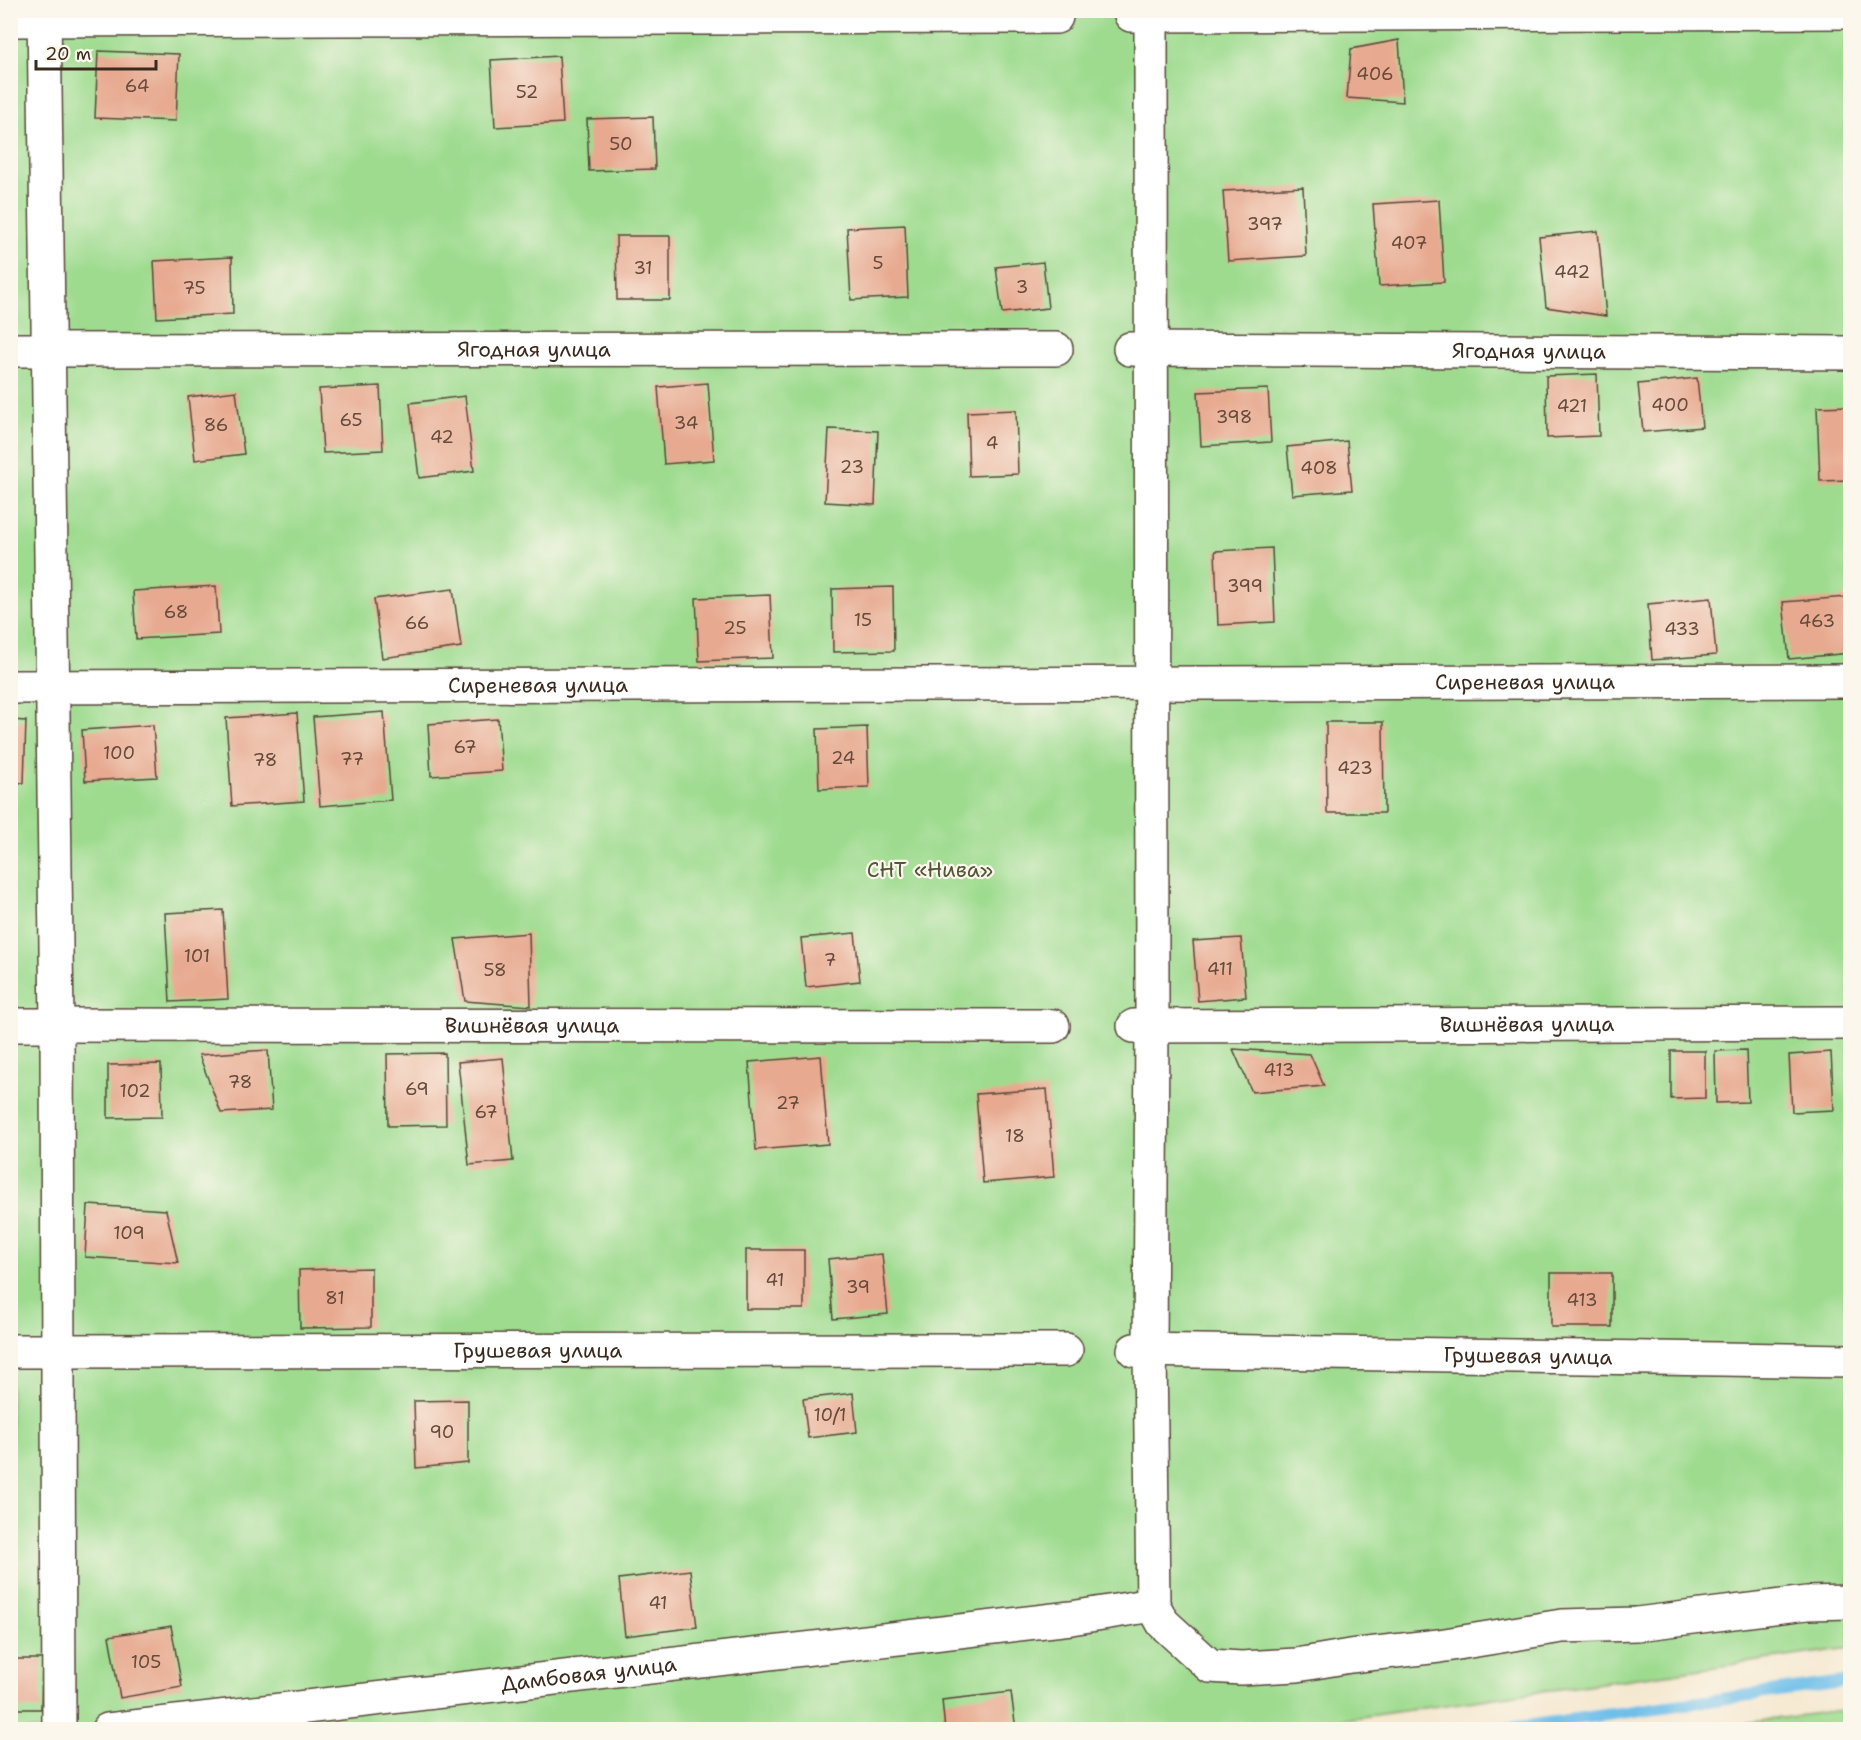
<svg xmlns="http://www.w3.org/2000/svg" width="1861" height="1740" font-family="'Shantell Sans',sans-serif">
<rect width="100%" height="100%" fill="#fbf7ec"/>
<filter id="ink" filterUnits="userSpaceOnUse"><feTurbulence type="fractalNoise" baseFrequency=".0167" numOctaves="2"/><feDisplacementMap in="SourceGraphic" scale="12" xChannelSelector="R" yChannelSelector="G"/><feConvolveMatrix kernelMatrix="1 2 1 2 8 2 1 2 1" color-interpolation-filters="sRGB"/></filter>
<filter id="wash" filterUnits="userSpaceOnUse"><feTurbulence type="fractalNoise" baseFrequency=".008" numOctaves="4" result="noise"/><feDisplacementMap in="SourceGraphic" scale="24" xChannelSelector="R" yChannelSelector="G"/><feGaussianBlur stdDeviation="1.35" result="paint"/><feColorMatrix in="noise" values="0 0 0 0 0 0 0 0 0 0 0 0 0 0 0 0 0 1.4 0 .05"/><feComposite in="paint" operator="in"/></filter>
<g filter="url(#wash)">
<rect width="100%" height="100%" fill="#f5e8d0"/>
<path fill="#9edb8f" stroke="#6c8256" stroke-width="1.5" d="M11,11h1839v1637l-582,82h-1257z
M1850,1709v20h-150z"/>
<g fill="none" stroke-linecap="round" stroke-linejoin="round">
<path stroke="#6dbee9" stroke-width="12" d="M1497,1730l353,-49"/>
</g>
<g id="blocks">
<path fill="#e7a98f" d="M1399,40l4,62 -56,-4 4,-49z
M98,51l81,3 -3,67 -81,-3z
M559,56l4,67 -68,4 -4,-67z
M653,117l2,52 -66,2 -2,-52z
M1303,187l3,69 -78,5 -5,-70z
M1439,200l5,82 -65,4 -6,-82z
M905,225l3,72 -57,3 -4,-72z
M1598,231l8,85 -60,-9 -7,-70z
M616,236h54v64h-53z
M232,257l1,57 -76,4 -3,-57z
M1043,262l5,46 -46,5 -6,-46z
M1597,374l2,62 -52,2 -1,-62z
M1697,378l5,49 -59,5 -5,-48z
M708,383l6,77 -50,4 -6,-77z
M380,386l3,64 -60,3 -4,-64z
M1268,389l3,53 -70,4 -3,-54z
M236,391l8,63 -49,6 -7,-63z
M465,396l9,75 -55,7 -9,-75z
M1850,406v74l-30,1 -3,-74z
M1016,410l2,64 -49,2 -2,-64z
M829,429l49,2 -3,74 -50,-3z
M1347,441l5,49 -60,5 -5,-48z
M1272,548l3,74 -57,3 -3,-74z
M216,586l3,48 -83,5 -3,-48z
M893,587l1,64 -61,1 -1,-63z
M453,589l8,58 -79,11 -8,-59z
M770,595l3,63 -74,3 -3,-63z
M1847,597l3,56 -61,6 -6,-57z
M1711,598l5,57 -64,5 -4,-56z
M384,712l7,88 -71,6 -7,-89z
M297,713l7,88 -72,5 -6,-88z
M498,719l4,52 -71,5 -3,-52z
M10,720l16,1 -2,62 -14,-1z
M1326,722h57l1,91h-57z
M153,725l4,52 -72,4 -3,-51z
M867,727l2,60 -50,2 -2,-60z
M223,910l5,89 -58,3 -5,-89z
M529,933l2,73 -66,-5 -10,-62z
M855,933l5,48 -54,6 -5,-49z
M1241,938l5,59 -48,4 -5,-60z
M1233,1049l77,5 14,32 -72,6z
M268,1050l4,60 -51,3 -22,-58z
M1746,1050l2,52 -32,1 -1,-52z
M1671,1051h34v47l-34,1z
M1831,1052l3,58 -42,2 -3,-57z
M445,1053l1,72 -58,1 -1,-72z
M821,1056l7,88 -72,6 -7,-88z
M503,1058l10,103 -44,4 -11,-103z
M161,1064l1,53 -54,1v-53z
M1047,1089l7,88 -71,6 -7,-89z
M88,1205l78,5 12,53 -93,-6z
M746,1250h58v59h-58z
M882,1254l6,60 -55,5 -5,-60z
M371,1268v59l-71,1 -1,-58z
M1551,1273h61v54h-61z
M853,1393l4,39 -49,6 -5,-39z
M468,1400v63l-52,5 -2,-67z
M690,1570l7,57 -72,9 -6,-57z
M171,1626l11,61 -62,11 -11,-62z
M10,1659h32l-1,50h-31z
M1011,1692l5,38h-71l-3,-30z"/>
</g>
</g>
<g filter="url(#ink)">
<use href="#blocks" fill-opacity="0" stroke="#574639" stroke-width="1.5"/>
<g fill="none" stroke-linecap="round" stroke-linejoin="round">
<g stroke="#574639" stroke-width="36">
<g id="minor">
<path d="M44,10l13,1015 2,705"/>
<path d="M1151,10l1,1015 -2,325 3,255 10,18 47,43 31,2 56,-3 53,-9 89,-10 123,-20 75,-2 170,-21 43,-1"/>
<path d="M1131,15l719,-3"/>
<path d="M10,20l1046,-3"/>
<path id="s1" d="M1130,349l720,4"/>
<path id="s2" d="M10,350l1046,-1"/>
<path id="s3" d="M10,687l1840,-6"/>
<path id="s4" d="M10,1025l1043,1"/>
<path id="s5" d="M1134,1026l716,-3"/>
<path id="s6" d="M1134,1350l716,11"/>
<path id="s7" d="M10,1351l1056,-1"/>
<path id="s8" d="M108,1730l963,-112 82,-13"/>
</g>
</g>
<use href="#minor" stroke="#fff" stroke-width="33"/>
</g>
</g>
<g text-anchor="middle" stroke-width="4.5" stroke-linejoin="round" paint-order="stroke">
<g font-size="18" fill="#664a3a">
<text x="1375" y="80">406</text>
<text x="137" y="92">64</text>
<text x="527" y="98">52</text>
<text x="621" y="150">50</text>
<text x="1265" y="230">397</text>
<text x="1409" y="249">407</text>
<text x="878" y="269">5</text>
<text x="643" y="274">31</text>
<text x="1572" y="278">442</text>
<text x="1022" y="293">3</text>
<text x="194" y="294">75</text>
<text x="1670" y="411">400</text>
<text x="1572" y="412">421</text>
<text x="1234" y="423">398</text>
<text x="351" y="426">65</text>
<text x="686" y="429">34</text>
<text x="216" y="431">86</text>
<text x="442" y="443">42</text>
<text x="992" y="449">4</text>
<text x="852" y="473">23</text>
<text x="1319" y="474">408</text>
<text x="1245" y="592">399</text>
<text x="176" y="618">68</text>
<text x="863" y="626">15</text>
<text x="1817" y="627">463</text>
<text x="417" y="629">66</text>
<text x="735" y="634">25</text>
<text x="1682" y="635">433</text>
<text x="465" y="753">67</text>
<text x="119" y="759">100</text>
<text x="843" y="764">24</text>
<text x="352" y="765">77</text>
<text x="265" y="766">78</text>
<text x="1355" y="774">423</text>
<text x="197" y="962">101</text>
<text x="830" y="966">7</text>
<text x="1220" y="975">411</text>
<text x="495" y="976">58</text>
<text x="1279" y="1076">413</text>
<text x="240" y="1088">78</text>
<text x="417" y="1095">69</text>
<text x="135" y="1097">102</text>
<text x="788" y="1109">27</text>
<text x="486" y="1118">67</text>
<text x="1015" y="1142">18</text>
<text x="129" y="1239">109</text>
<text x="775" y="1286">41</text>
<text x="858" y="1293">39</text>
<text x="335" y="1304">81</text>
<text x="1582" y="1306">413</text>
<text x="830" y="1421">10/1</text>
<text x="442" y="1438">90</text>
<text x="658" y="1609">41</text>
<text x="146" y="1668">105</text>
</g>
<g font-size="21" fill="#3b2a1e" stroke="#fbf7ec">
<text dy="7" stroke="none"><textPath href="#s2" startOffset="524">Ягодная улица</textPath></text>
<text dy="7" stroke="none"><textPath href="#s1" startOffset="399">Ягодная улица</textPath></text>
<text dy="7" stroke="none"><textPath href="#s3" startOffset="1515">Сиреневая улица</textPath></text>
<text dy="7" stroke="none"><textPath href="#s3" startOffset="528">Сиреневая улица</textPath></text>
<text dy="7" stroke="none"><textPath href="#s5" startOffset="393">Вишнёвая улица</textPath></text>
<text dy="7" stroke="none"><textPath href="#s4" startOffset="522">Вишнёвая улица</textPath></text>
<text dy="7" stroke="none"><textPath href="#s7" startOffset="528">Грушевая улица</textPath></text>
<text dy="7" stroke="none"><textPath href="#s6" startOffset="394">Грушевая улица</textPath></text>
<text dy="7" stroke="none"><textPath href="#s8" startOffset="484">Дамбовая улица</textPath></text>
</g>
<g font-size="21" fill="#54563a" stroke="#fbf7ec">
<text x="930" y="877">СНТ «Нива»</text>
</g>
</g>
<rect width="1861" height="1740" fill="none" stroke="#fbf7ec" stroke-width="36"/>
<path d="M36 60v9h120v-9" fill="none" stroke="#3b2a1e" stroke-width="3"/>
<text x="45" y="60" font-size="18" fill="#3b2a1e" stroke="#fbf7ec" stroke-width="4.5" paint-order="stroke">20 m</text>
</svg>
